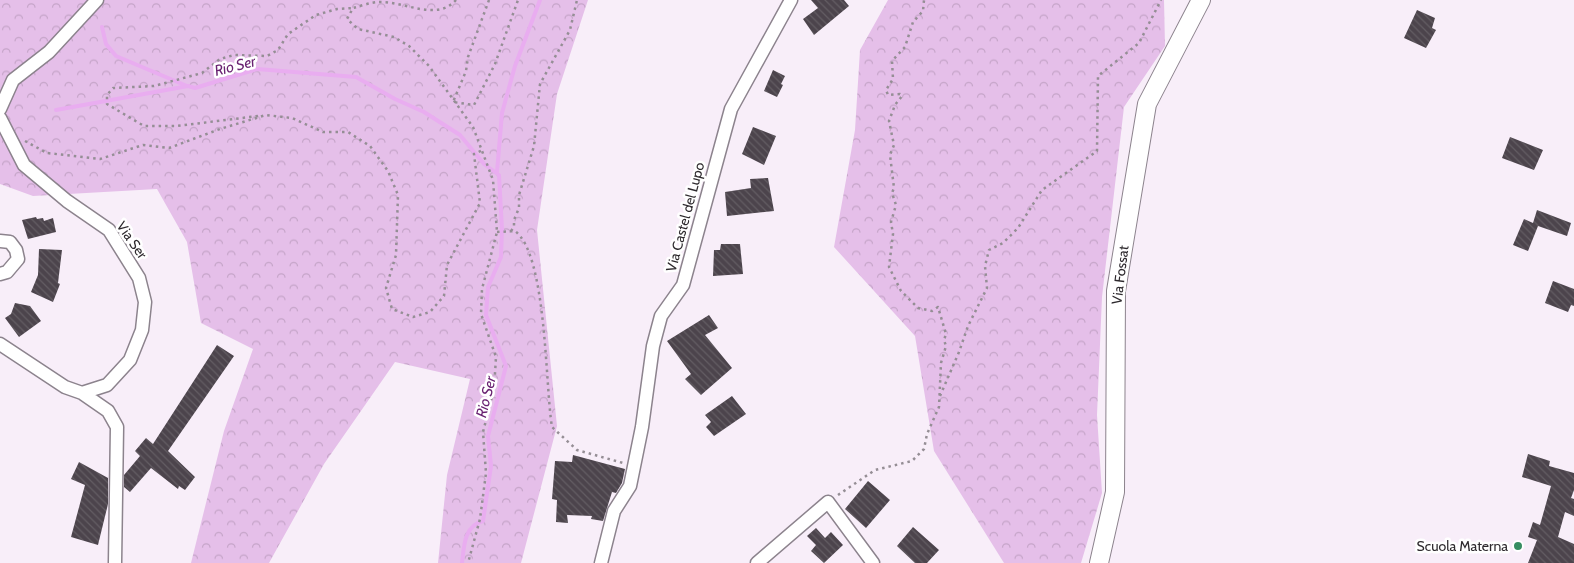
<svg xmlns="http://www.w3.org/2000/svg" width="1574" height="563" font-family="Cabin,sans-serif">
<defs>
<pattern id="forest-crowns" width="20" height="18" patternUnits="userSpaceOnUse" patternTransform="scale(1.25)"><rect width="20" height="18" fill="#e5bfe9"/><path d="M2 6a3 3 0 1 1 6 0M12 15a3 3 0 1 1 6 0" fill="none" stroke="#c5a4c8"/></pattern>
<pattern id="building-back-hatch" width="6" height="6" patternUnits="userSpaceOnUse" patternTransform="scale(1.25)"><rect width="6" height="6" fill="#4c444c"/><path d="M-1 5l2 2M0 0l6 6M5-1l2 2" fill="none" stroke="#635d63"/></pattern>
</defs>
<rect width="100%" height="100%" fill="#f8eef9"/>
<path fill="url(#forest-crowns)" d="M0,0h588l-31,94 -20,136 20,196 -36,137h-83l9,-88 23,-96 -75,-17 -71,102 -55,99h-78l33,-132 29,-82 -52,-26 -14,-81 -30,-53 -124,7 -33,-12z
M888,0h276l1,46 -41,61 -22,190 -5,118 5,78 -21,70h-77l-70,-112 -19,-115 -81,-89 21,-117 5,-80z"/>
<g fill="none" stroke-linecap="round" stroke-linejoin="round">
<path stroke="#e9adf0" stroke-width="4" d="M102,27l4,17 10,12 71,30
M56,110l132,-24 7,2 62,-19 99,8 39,22 29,13 36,23 24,29 15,11 3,54 -1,28 -13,30 -2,28 20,51 -18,70 3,30 -8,55c-19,5 -19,25 -21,42
M497,172l5,-59 13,-47 25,-66"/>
</g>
<path fill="url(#building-back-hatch)" d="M811,0h33l5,6 -35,29 -11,-16 15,-11z
M1417,10l18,8 -3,10 4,2 -10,18 -22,-10z
M773,70l12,6 -4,8 2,1 -6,12 -13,-6z
M753,127l23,9 -12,29 -22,-11z
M1510,137l33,13 -9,20 -32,-12z
M768,178l6,33 -47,5 -2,-24 26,-4 -1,-9z
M1537,210l34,13 -4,13 -29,-10 -10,25 -15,-6 11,-26 9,4z
M36,217l1,2 6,-1 1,3 9,-3 3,14 -28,7 -6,-19z
M721,244h19l3,30 -30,2 1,-26h6z
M39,249l23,1 -4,33 2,1 -7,18 -22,-10 7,-17z
M1553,281l21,8v17l-3,-1 -3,7 -23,-9z
M15,303l15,3 11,15 -22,16 -14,-19 6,-4z
M709,315l9,13 -13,7 27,33 -31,27 -16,-16 6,-5 -24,-33z
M217,345l17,11 -66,95 27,26 -10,13 -6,-4 -1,3 -27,-21 -21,24 -6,-5v-12l16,-19 -5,-5 11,-13 7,6z
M732,396l14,18 -32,22 -8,-9 5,-5 -6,-7z
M1528,454l22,7 -1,5 25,7v17l-3,8 3,1v17l-9,-4 -7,25 16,7v19h-46l9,-23 -9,-3 5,-15 7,3 11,-39 -29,-9z
M573,455l52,14 -3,14 -6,10 -4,-1 -9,29 -12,-2 1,-3 -25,-1 1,8 -12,-1 1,-22 -5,-1 3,-38 17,1z
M79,462l29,16v26l-10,41 -27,-8 14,-52 -14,-6z
M868,481l22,19 -24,28 -21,-19z
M913,527l26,23 -12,13h-12l-18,-17z
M816,528l9,10 6,-6 12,13 -19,18 -13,-12 5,-6 -9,-9z"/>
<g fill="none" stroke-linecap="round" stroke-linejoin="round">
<g stroke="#8c838d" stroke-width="15">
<path id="street" d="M0,109l13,-29 36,-28 48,-52
M0,118l24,47 43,36 42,29 30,48 6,24 -3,28 -12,30 -23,25 -25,8 -17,-6 -65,-43
M0,241l10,1 6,8 2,9 -11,13 -7,2
M82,393l26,18 9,16 -2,136
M601,563l13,-52 16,-25 12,-59 11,-81 8,-30 22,-31 48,-176 60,-109
M757,563l71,-61 45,61"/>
</g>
<g stroke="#8c838d" stroke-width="20">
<path id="secondary" d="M1099,563l16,-71 1,-201 31,-187 54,-104"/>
</g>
<path stroke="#958e95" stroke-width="2.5" stroke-dasharray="2.5 4" stroke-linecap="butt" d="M456,0c-20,22 -51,1 -77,2 -8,0 -18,4 -26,6l-6,11 11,10 36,8 15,9 20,20 44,61 20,53 4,52 -15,57 -1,25 15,43 -2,32 -11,43 3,41 -6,46 -12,44
M489,0l-21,57 -2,14 -13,31 21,3 21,-41 23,-64
M258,116l-81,10h-33l-37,-22v-9l6,-7 41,-2 48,-13 18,-14 14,-4 33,1 11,-6 10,-16 28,-19 21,-6 16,-1
M25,141l22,12 53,6 43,-14 26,3 51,-19 46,-14 26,3 31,14h25l22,14 18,25 10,24 -2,60 -10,33 6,21 21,8 17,-5 14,-16 3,-31 33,-62 -6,-49 9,-4
M511,231l3,-4v-7l5,-12v-13l15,-49 6,-62 30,-54 7,-30
M497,232l18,-1c32,24 30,154 37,196l25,23 46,13
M940,396l19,-44 9,-26 19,-38 -2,-22 4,-16 14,-7 15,-15 24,-38 55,-39 1,-75 41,-33 22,-43
M838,495l37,-25 37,-9 12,-12 3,-15 12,-27 2,-44 5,-17 -2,-6 2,-6 -8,-27 -6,4 -14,-3 -17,-17 -12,-24 4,-33 -2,-12 5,-17 -4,-12 2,-5 -4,-33 4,-10 -5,-24 6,-16 7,-9 -2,-2 -12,1 -2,-5 7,-11 -1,-18 13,-14 8,-25 10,-11 1,-11"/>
<use href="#street" stroke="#fff" stroke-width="12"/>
<use href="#secondary" stroke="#fff" stroke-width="18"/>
</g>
<circle fill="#368d61" stroke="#fff" stroke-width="2" cx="1518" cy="546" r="5"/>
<g text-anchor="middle" stroke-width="5" stroke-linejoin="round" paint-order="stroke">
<g font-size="14" fill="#2e2a2e" stroke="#fff">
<text transform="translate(685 217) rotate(-75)" y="5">Via Castel del Lupo</text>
<text transform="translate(132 240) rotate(55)" y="5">Via Ser</text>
<text transform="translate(1120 275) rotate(-83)" y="5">Via Fossat</text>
</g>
<g font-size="14" fill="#2e2a2e" stroke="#fff" text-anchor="end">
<text x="1508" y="551">Scuola Materna</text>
</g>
<g font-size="15" font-style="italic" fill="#692271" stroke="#fff">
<text transform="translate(235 66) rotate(-14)" y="5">Rio Ser</text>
<text transform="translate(486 397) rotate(-76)" y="5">Rio Ser</text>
</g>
</g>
</svg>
